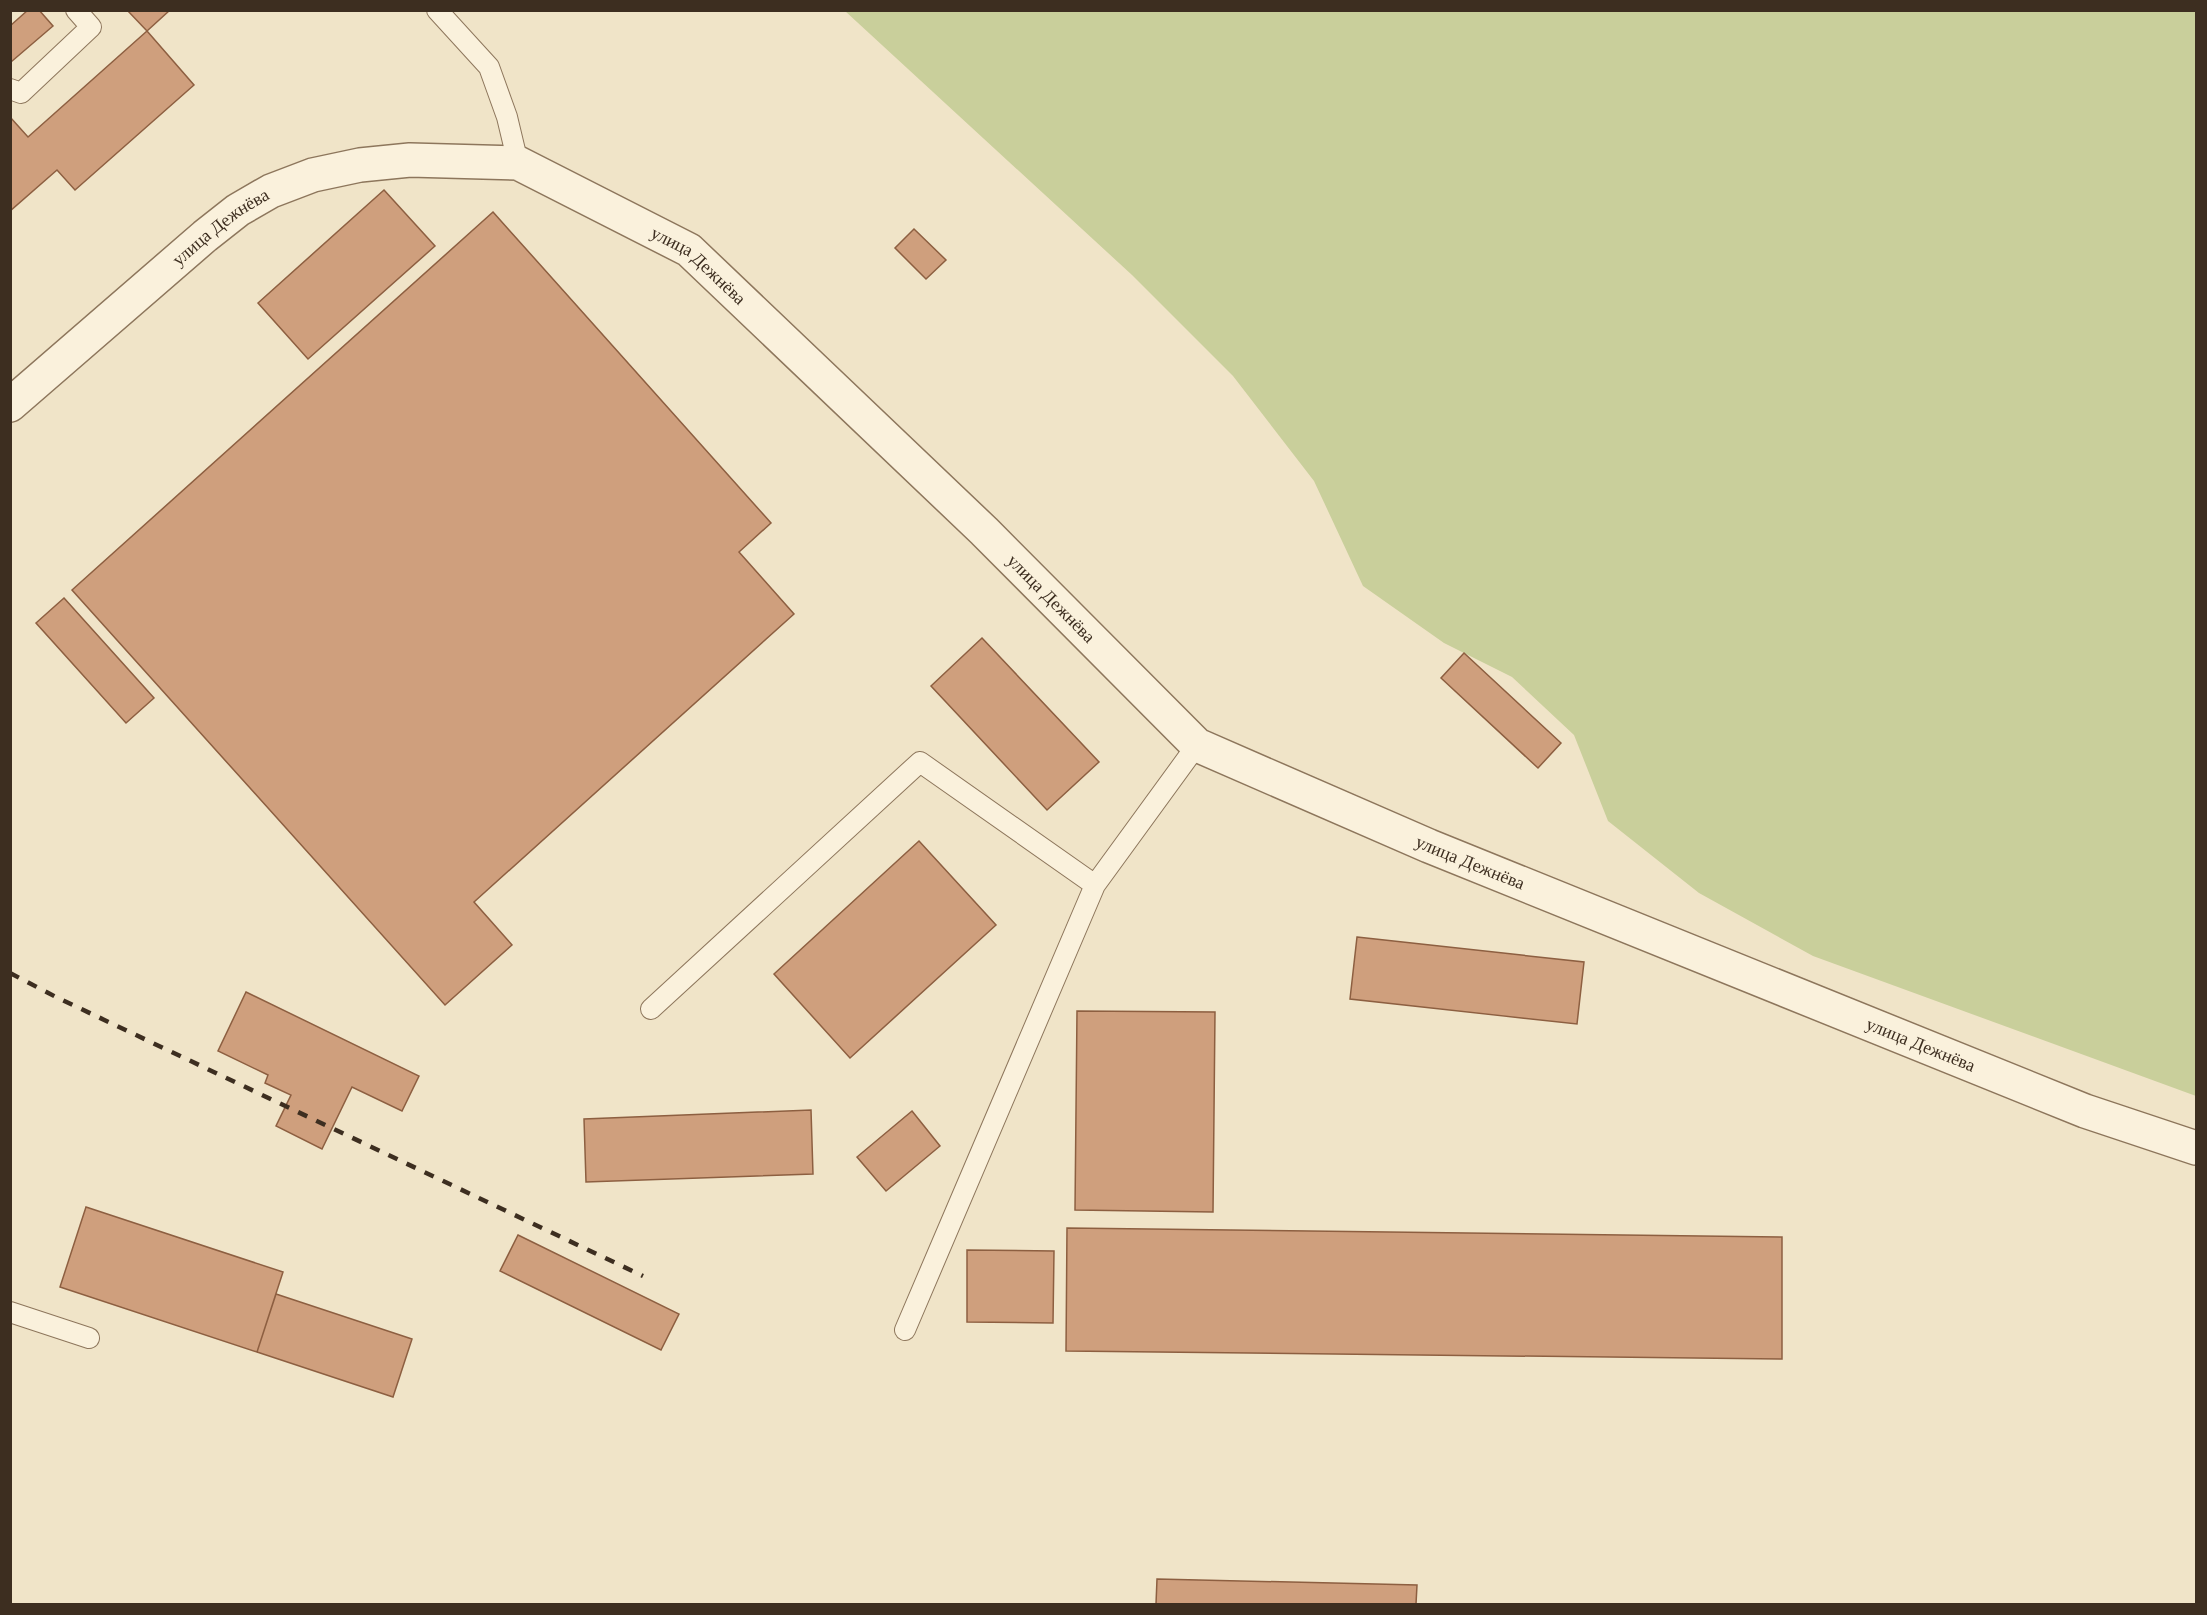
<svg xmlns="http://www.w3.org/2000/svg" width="2207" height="1615" font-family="'Times New Roman',serif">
<rect width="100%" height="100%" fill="#f0e4c8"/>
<path fill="#c9cf9b" d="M845,11h1351v1085l-383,-140 -114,-63 -91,-72 -34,-86 -62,-58 -68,-34 -81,-57 -49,-105 -81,-105 -101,-101z"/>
<path fill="#cf9f7d" stroke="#8d5f41" stroke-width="1.5" d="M28,10h11l14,16 -42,36 -1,-36z
M127,10h43l-23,21z
M147,31l47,54 -119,105 -18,-20 -47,41v-94l18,20z
M384,190l51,56 -127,113 -50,-56z
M493,212l278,311 -32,29 55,62 -320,288 38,43 -67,60 -373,-415z
M914,229l32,31 -20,19 -31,-31z
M64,598l90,100 -28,25 -90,-100z
M982,638l117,124 -52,48 -116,-124z
M1464,653l97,90 -23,25 -97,-90z
M919,841l77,84 -146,133 -76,-84z
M1357,937l227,25 -7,62 -227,-25z
M246,992l173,84 -17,35 -50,-24 -30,62 -46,-23 15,-31 -26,-12 3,-8 -50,-24z
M1077,1011l138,1 -2,200 -138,-2z
M811,1110l2,64 -227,8 -2,-63z
M912,1111l28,35 -54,45 -29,-34z
M86,1207l197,65 -26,80 -197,-65z
M1067,1228l715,9v122l-716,-8z
M518,1235l161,79 -18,36 -161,-79z
M967,1250l87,1 -1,72 -86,-1z
M276,1294l136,45 -19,58 -136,-45z
M1157,1579l260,6 -1,19h-260z"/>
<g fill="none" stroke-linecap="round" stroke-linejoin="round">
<g stroke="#8d765c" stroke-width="22">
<path id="service" d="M437,10l52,57 18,50 11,46
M10,89l11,4 70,-66 -15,-17
M651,1009l269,-247 175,123
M10,1312l79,26
M905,1330l190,-445 102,-140"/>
</g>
<g stroke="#8d765c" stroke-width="36">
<g id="tertiary">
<path id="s1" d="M10,405l195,-169 33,-26 33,-19 42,-16 47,-10 50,-5 108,3 171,87 295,281 213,214 232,101 656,265 111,37"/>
</g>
</g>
<use href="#service" stroke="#faf1dc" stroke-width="20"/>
<use href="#tertiary" stroke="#faf1dc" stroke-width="33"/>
<path stroke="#3d2e20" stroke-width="4.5" stroke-dasharray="10 10" stroke-linecap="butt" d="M10,973l46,24 587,279"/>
</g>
<g text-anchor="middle" stroke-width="4.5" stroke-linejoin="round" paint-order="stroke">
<g font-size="18" fill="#3d2e20" stroke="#f7eed8">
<text dy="6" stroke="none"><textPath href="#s1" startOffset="276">улица Дежнёва</textPath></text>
<text dy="6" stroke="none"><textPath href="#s1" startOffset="798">улица Дежнёва</textPath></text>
<text dy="6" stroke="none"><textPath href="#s1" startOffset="1284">улица Дежнёва</textPath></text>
<text dy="6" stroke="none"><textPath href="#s1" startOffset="1788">улица Дежнёва</textPath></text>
<text dy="6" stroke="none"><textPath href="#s1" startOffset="2274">улица Дежнёва</textPath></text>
</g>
</g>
<rect width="2207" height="1615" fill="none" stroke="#3d2e20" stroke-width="24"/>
</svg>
